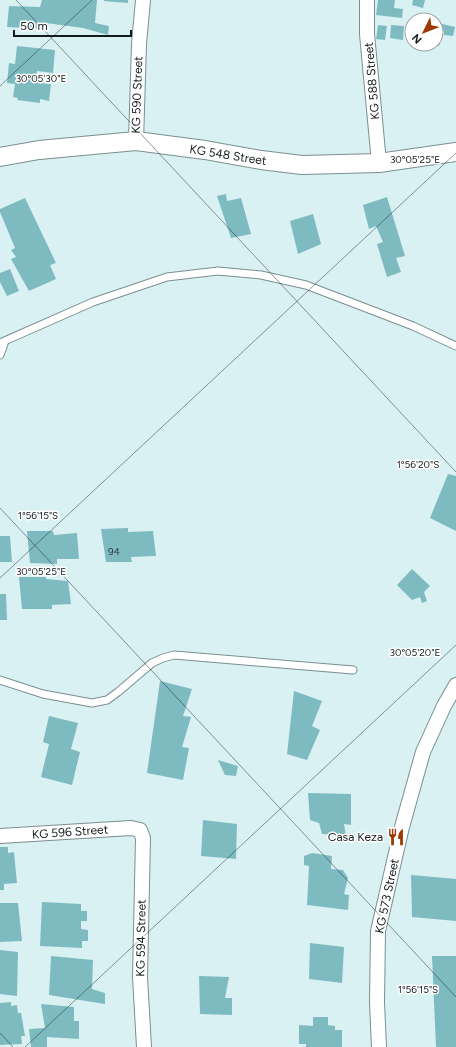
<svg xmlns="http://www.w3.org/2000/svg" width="456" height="1047" font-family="Figtree,sans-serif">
<rect width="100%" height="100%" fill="#daf1f3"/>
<path fill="#7dbbc1" d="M42,0h55l-2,23 14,3 -1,9 -25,-7 -37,-5 -3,6 -36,-2 2,-21 31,1z
M104,0h24v3l-13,-1 -11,-1z
M378,0h17l-1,8 9,1 -1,9 -26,-3z
M413,0h12l-2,8 -11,-3z
M438,23l17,4 -2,9 -9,-1v-4l-7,-2z
M378,25l9,1 -2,14 -9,-1z
M391,25l13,1 -1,14 -13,-2z
M436,31l7,2 -4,13 -3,-1z
M17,46l38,4 -2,23 -16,-2 -1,5h4l-1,7 12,1 -2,17 -9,-2v4l-23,-3 1,-2 -5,-1 2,-13 -8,-1 2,-20 6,1z
M226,194l1,7 14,-3 10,36 -20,4 -14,-42z
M387,197l18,59 -9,2 5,14 -14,5 -10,-33 6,-2 -7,-16 -7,3 -6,-24z
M25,198l31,65 -6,2 6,14 -27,12 -18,-32 5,-2 -5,-7 4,-2 -15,-36v-3z
M313,214l8,30 -23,10 -8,-33z
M10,269l9,22 -12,5 -7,-14v-9z
M448,474l8,2v55l-26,-13z
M128,528v4l25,-1 3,25 -25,1 1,5h-26l-5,-33z
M27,531h26l1,4 23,-2 2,26h-22v5l-27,-1z
M0,536h10l2,26h-12z
M412,569l18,17 -6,6 3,9 -5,2 -2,-6 -8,3 -15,-15z
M19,577h27v2l22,2 3,23 -19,1v4h-30z
M0,594h6l1,26h-7z
M160,681l32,8 -9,27 8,1 -9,30 7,1 -6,32 -36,-7z
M294,691l28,10 -10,25 8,4 -13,30 -20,-6z
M49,716l29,7 -7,26 9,3 -8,33 -31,-8 8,-33 -6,-2z
M218,760l20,6 -2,10 -11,-1z
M308,793l43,1v31l-7,-1 2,12 -24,-2 -3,-11 -9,-3z
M203,820l34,4 -1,35 -35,-3z
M0,847h8v6l6,-1 3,31 -13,1v6h-4z
M312,853l20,3 -1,13 12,1 5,8 -4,16 5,1 -1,15 -41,-5 2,-39 -5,-1v-9z
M411,875l45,4v42l-44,-4z
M42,902l39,2v7h6v10h-6v8l7,1v11h-6v7l-42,-2z
M0,903h18l4,38 -22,1z
M310,943l34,4 -2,36 -33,-4z
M0,950l18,2 -1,44 -17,-2z
M51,956l42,4 -1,29 13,4v11l-56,-9z
M432,956h24v91h-20z
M199,976l30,1 -4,21h7v17l-32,-1z
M11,1002v4l6,-1 1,8h3l4,23h-4l1,8 -22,1v-42z
M41,1004l33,3v14h5v18l-32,-2v10h-16l-2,-18 16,-1z
M313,1017h15v8l7,1v4h7v17h-36v-3h-7v-19l14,1z"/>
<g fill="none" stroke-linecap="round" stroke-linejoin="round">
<g stroke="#798f91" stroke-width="9">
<path id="service" d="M0,343l93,-41 74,-25 51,-6 43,4 45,10 107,41 43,20
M0,355l5,-14
M0,680l43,14 49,9 15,-3 11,-8 34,-29 11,-5 11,-3 179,15"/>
</g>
<g stroke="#798f91" stroke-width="16">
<path id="minor" d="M367,0v34l12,129
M136,141l3,-97 4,-44
M0,836l131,-8 9,2 3,8 -3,139 4,70
M379,1047l-2,-45 1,-71 24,-104 21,-75 21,-46 12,-21"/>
</g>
<g stroke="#798f91" stroke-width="20">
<path id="tertiary" d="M0,157l39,-7 97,-9 69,9 56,10 41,5 77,-2 77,-11"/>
</g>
<use href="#service" stroke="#fff" stroke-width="7"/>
<use href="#minor" stroke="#fff" stroke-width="14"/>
<use href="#tertiary" stroke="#fff" stroke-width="18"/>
</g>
<path fill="none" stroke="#131b1c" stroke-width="1" stroke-opacity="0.45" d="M16,0l440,472M0,86l92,-86M0,508l456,489M0,578l456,-425M0,1033l13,14M25,1047l431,-402"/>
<defs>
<g id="restaurant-bare" transform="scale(1.38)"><path d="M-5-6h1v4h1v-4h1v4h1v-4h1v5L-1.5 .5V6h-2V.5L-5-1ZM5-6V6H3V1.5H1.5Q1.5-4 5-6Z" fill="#9d3903" stroke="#fff" stroke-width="2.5" paint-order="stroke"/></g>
</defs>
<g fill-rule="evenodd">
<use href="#restaurant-bare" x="396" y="837"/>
</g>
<g text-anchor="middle" stroke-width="3" stroke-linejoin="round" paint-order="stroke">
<g font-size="10" fill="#2e4345">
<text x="114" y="555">94</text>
</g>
<g font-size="12" fill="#131b1c" stroke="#fff">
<text transform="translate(372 81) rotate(-95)" y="4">KG 588 Street</text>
<text transform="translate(137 95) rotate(-88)" y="4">KG 590 Street</text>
<text transform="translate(228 155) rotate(9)" y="4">KG 548 Street</text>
<text transform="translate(70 832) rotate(-4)" y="4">KG 596 Street</text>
<text transform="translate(387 896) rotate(-78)" y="4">KG 573 Street</text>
<text transform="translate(141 938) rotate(-89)" y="4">KG 594 Street</text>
</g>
<g font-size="12" fill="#131b1c" stroke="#fff" text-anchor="end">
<text x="383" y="841">Casa Keza</text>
</g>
</g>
<g font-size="10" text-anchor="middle" fill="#131b1c" stroke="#fff" stroke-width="3" stroke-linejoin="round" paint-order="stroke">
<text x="41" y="82">30°05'30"E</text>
<text x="415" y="163">30°05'25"E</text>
<text x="418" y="468">1°56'20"S</text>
<text x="38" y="519">1°56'15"S</text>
<text x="41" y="575">30°05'25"E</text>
<text x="415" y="656">30°05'20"E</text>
<text x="418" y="993">1°56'15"S</text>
</g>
<g transform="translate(424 32) rotate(227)"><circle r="19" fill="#ffffff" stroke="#a1a4a4"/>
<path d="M0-3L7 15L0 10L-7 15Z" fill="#9d3903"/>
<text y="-6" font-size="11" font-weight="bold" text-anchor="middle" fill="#131b1c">N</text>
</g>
<path d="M14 30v6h117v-6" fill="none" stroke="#131b1c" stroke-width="2"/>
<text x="20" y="30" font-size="12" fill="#131b1c" stroke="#ffffff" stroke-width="3" paint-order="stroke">50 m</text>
</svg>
